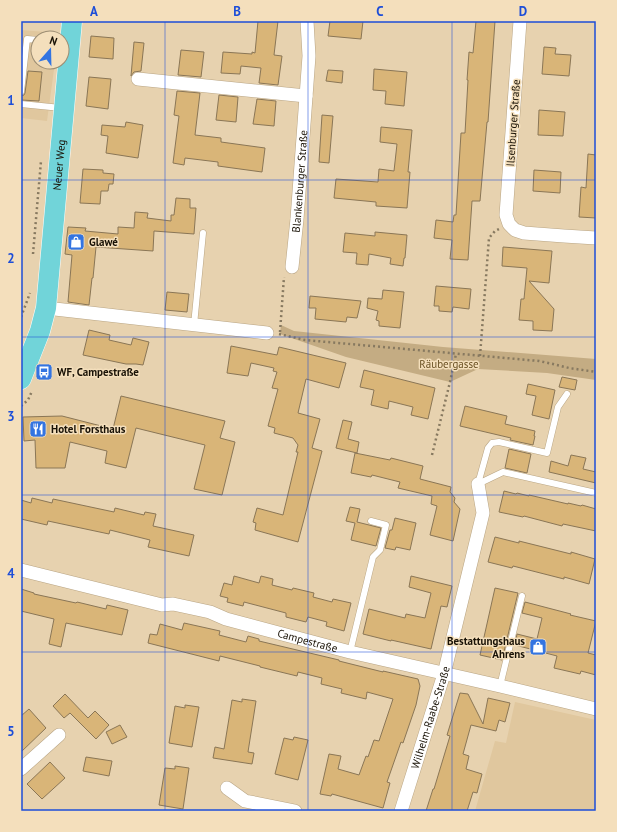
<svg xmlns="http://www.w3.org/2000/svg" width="617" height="832" font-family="'PT Sans',sans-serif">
<rect width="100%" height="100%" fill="#e7d2af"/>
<path fill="#e0c79e" d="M21,30l38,3v5h-21v24h17l-8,59 -26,-3z
M515,702l81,18v91h-121l20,-70 11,2z"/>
<path fill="#c4ac83" d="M281,325l13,6 149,16 153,12v21l-49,-7 -69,-4 -28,13 -104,-25 -66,-23z"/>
<path fill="#d9b578" stroke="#8a7656" d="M258,21h20l-4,34 8,1 -4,29 -19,-2 2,-15 -20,-2 -1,8 -19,-1 2,-21 29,2v-2l3,1z
M330,21h33l-2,18 -33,-3z
M476,21h19l-7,101h-1l-7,79h-8l-4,59 -18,-1 2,-19 -18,-2 2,-18 17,2 1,-7h2l5,-82h4l3,-53h-1l2,-28 4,1z
M91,36l23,2 -1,21 -24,-2z
M134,42l10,1 -3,28 -7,1 -3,4z
M544,47l12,1 -1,6 16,1 -2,21 -27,-2z
M181,50l23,2 -3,25 -23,-2z
M374,69l33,3 -3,34 -19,-2 1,-13 -13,-1z
M328,70l15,1 -1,12 -16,-2z
M28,71l14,1 -3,29 -18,-1v-4l3,-1 1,-2z
M89,77l22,2 -3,30 -22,-3z
M177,91l23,2 -5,42 26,3v4l44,6 -3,24 -44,-6v-4l-33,-4 -1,7 -11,-2 6,-47 -5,-1z
M219,95l19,2 -2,25 -20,-2z
M257,99l19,2 -2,25 -21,-2z
M539,110l26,2 -2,24 -25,-1z
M322,115l11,1 -4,47 -10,-1z
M126,122l17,3 -5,33 -32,-5 2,-17 -7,-1 1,-10 23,2z
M381,127l31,3 -4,42h2l-3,36 -31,-2v-4l-42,-4 2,-19 42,3 1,-13 15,2 3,-27 -17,-2z
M588,154l8,1v63l-17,-1 2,-30 5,1z
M83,169l20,1v3l11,1 -1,10h-4l-1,7h-7l-1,13 -20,-1z
M534,170l27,2 -1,21 -27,-2z
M176,198l14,1v9h6l-2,26 -40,-3 -1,20 -57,-4 -3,31h-1l-3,27 -21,-3 4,-47 -7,-1 3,-27 18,1 -1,3 33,3v-7l16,1 1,-16 13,1 -1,5 24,3v-6h3z
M375,232l32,3 -2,23h-1l-1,8 -13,-2 1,-6 -22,-4 -1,11 -12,-1 1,-11 -14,-1 2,-19 30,3z
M503,247l49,4 -3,32 -20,-2 25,28 -2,22 -19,-1v-9l-14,-1 2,-21h3l3,-31 -25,-2z
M436,286l35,3 -2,20 -16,-2 -1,5 -13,-1v-5h-5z
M383,290l21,2 -4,36 -21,-2v-5l-3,-1 2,-9 -11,-3 1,-10 14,1z
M167,292l22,2 -2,18 -22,-2z
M310,296l51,5 -4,17 -10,-1 -1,5 -31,-3 1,-11h-7z
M89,330l21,5 -1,5 22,5 2,-7 16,4 -6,23 -7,-1h-10l-43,-9z
M231,346l46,9 2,-8 67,16 -7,25 -33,-9 -8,34 22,6 -8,29 10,3 -24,91 -43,-12 1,-7 -3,-1 4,-14 26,7 15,-63h-2l2,-7 -5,-7 -19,-5 1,-5 -7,-2 10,-37 -6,-1 5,-16 -4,-1 1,-3 -23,-5 -3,13 -21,-3z
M364,370l71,18 -7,31 -17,-4 2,-8 -24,-6 -1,8 -17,-4 3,-15 -14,-3z
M562,377l15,3 -2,10 -16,-3z
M528,384l27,6 -6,29 -17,-4 4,-19 -10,-2z
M121,396l104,25 -5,17 15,4 -13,53 -28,-6 11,-44 -69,-17 -10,40 -21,-5 2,-12 -37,-9 -5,26h-29l-1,-28 -11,1 -1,-24 39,-1 51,13z
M465,406l42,10 -2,8 30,7 -1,5h1l-2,9 -23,-5 1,-2 -51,-12z
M343,420l9,2 -4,17 11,3 -2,11 -21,-5z
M509,449l22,5 -4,19 -22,-5z
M355,453l35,7 1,-2 32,8 -3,13 31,8 -1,5 5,6 -1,4 6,7 -7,32 -23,-6 7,-29 -6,-2 1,-8 -34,-8 2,-6 -28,-7 -1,2 -20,-4z
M571,455l15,3 -3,11 13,3v11l-47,-11 2,-11 17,5z
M504,491l12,3 1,-1 12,3v-1l39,9v-1l13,3 1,-1 14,4v22l-33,-7 -1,2 -38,-10 -1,1 -24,-5z
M32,498l20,5 1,-4 61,13 1,-4 29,7 1,-3 11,2 -3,12 41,9 -5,21 -41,-9 2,-7 -40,-10 -1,4 -61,-13 -1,4 -26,-6v-19l10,3z
M350,507l10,2 -3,13 24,6 -5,18 -25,-6 4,-17 -9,-2z
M395,518l21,5 -6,27 -14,-3 -1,3 -10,-2 5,-18h2z
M495,537l24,6v-2l52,13v-2l24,7 -6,25 -25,-7v2l-51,-13 -1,2 -24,-6z
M234,576l25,7 2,-7 12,3 -1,6 20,5 1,-2 21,5 -1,4 19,5 1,-3 18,4 -7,28 -18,-5 1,-4 -19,-5 -2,5 -20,-5v-4l-42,-11 -1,4 -16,-4 1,-4 -8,-2 4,-13 8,2z
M411,576l41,10 -5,21 -6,-1 -10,43 -40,-9v1l-28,-7 6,-25 36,9 1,-4 19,4 6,-25 -22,-6z
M495,588l23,5 -16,67 -22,-5z
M21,589l13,4v1l42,9 1,-1 29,7 1,-4 21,5 -6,25 -56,-12 -5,24 -12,-3 5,-25 -33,-8z
M525,602l46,12 -1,1 26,6 -8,32 8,2v20l-15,-4 -1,3 -26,-6 3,-12 -42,-11 2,-11 20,5 5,-21 -20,-5z
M184,623l36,8 -1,4 27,7 2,-6 11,3v2l80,19v1l44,11v-1l35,8 2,7 -4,19 -13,38 -2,-1 -14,40 3,1 -7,25 -51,-14 -1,2 -11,-2 9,-40 12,2 -3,13 21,6 7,-19 2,1 6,-17 5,1 14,-42 -26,-7 -1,7 -25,-6 1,-4 -21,-5 1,-6 -24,-6 -1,4 -37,-9v-1l-40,-10 -1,5 -71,-18 2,-9 7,1 3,-11 22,6z
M460,693l8,1 15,30 5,-26 22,5 -5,19 -6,-2 -3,11 -25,-6 -8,29 6,2 -3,13 16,5 -5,19 -4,-1 -6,19h-41l7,-22h1l16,-53 -3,-1z
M65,694l23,24 7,-7 14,14 -13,14 -26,-26 -6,5 -11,-12z
M242,699l14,2 -8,51 6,1 -2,11 -39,-6 2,-11 9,2 8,-49 10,2z
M185,705l14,2 -7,40 -23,-4 6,-37 10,2z
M29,709l17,19 -25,24v-36z
M120,725l7,12 -15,7 -6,-12z
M294,737l14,3 -10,40 -23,-6 9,-36 9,2z
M86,757l26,4 -3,15 -26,-5z
M50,762l15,16 -23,21 -15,-15z
M175,766l14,2 -6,41 -24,-4 6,-37 10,1z"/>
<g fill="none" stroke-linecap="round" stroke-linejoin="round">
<g stroke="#b9a584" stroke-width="7">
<path id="lane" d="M21,92l6,-53 11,1
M21,104l40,4
M194,325l9,-92
M478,484l10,-36 4,-5 7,-1 48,11 11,-46 9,-13
M478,484l25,-12 93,21
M350,652l23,-95 7,-7 6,-25 -15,-4
M500,686l22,-90"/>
</g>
<g stroke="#b9a584" stroke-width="14">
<g id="street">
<path d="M520,21l-14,194 3,9 6,6 9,3 40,3 32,2"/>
<path d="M138,79l168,17"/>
<path id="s1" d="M292,267l5,-48 12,-163 -2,-35"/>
<path d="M46,308l221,25"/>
<path id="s2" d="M21,570l141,35 11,-1 37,8 16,7 124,33 150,34 96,23"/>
<path d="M21,769l38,-34"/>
<path d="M227,788l18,13 50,10"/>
<path id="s3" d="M401,811l43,-137 39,-161 -5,-29"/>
</g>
</g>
<g stroke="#fff" stroke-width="21">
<g id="primary">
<path id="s4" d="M21,379l19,-48 6,-23 26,-287"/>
</g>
</g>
<path stroke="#877960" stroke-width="2.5" stroke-dasharray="2 3" stroke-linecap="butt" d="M33,254l8,-93
M21,317l9,-24
M280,332l4,-55
M279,334l26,6 234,21 14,3 16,4 27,4
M480,356l9,-118 6,-7 4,-2
M21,406l7,-6 4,-9
M432,455l18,-73 6,-28"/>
<use href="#lane" stroke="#fff" stroke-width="6"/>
<use href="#street" stroke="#fff" stroke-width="13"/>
<use href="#primary" stroke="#71d4d9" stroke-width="20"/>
</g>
<path fill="none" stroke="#1d4ed8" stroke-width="1" stroke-opacity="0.55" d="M165,21v790M308,21v790M452,21v790M21,180h575M21,337h575M21,495h575M21,652h575"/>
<defs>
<g id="shop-square" transform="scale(0.9)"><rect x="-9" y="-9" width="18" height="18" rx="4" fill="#3374e1" stroke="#f4dfbc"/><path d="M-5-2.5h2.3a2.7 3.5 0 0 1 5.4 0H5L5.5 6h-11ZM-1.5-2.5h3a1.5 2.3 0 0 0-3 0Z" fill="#fff"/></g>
<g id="bus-square" transform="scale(0.9)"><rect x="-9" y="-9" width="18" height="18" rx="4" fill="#3374e1" stroke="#f4dfbc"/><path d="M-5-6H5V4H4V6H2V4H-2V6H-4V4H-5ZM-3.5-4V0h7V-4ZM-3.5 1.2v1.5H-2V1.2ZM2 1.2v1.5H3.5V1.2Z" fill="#fff"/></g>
<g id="restaurant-square" transform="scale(0.9)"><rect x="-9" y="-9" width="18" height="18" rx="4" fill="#3374e1" stroke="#f4dfbc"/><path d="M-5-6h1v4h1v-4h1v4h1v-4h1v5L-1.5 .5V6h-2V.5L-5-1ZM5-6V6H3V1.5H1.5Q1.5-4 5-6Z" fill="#fff"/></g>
</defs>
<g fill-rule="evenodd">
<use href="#shop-square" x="76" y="242"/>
<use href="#bus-square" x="44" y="372"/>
<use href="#restaurant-square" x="38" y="429"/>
<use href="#shop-square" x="538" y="647"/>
</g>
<g text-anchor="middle" stroke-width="3" stroke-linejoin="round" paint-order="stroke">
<g font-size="11" fill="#191206" stroke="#f4dfbc">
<text transform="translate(513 123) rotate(-86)" y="4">Ilsenburger Straße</text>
<text dy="4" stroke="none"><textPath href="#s4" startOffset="219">Neuer Weg</textPath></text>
<text dy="4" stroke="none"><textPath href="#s1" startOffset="86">Blankenburger Straße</textPath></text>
<text dy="4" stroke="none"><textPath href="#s2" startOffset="296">Campestraße</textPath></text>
<text dy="4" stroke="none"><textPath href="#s3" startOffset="98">Wilhelm-Raabe-Straße</textPath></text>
</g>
<g font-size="11" font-weight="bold" fill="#191206" stroke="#f4dfbc" text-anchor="start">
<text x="89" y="246">Glawé</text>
<text x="57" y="376">WF, Campestraße</text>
<text x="51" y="433">Hotel Forsthaus</text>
<text x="525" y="645" text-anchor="end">Bestattungshaus<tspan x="525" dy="13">Ahrens</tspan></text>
</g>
<g font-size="11" fill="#6a5123" stroke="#f4dfbc">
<text x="449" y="368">Räubergasse</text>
</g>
</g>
<rect width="617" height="832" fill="none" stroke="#f4dfbc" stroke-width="44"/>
<g transform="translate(50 50) rotate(20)"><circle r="19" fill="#f4dfbc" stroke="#9c8d73"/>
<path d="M0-3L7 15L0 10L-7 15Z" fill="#3374e1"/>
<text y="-6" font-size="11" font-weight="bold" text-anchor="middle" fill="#191206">N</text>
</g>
<rect x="22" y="22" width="573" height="788" fill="none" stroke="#1d4ed8" stroke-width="1.5"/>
<g font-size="13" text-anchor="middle" font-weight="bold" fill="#1d4ed8">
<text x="94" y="16">A</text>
<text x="237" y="16">B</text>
<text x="380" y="16">C</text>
<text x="523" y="16">D</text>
<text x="11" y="105">1</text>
<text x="11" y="263">2</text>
<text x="11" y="421">3</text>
<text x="11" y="578">4</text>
<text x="11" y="736">5</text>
</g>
</svg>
